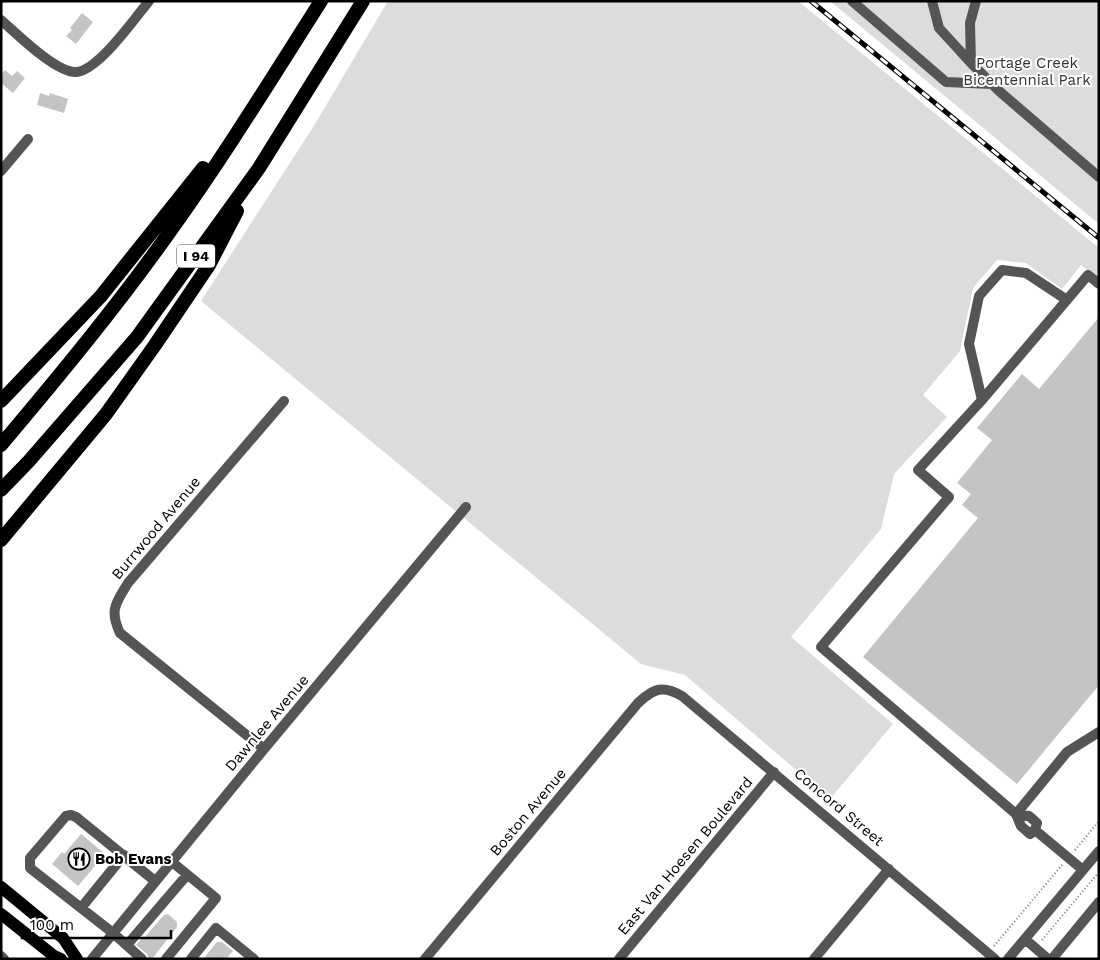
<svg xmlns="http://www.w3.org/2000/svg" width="1100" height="960" font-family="'Work Sans',sans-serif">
<rect width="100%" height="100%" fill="#fff"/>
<path fill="#dcdcdc" d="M388,1h410l301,247v31l-18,-14 -19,24 -36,-26 -29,-3 -24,28 -13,63 -37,44 24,22 -53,57 -13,55 -90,108 102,87 -63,75 -145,-124 -44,-11 -440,-363 114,-177z
M830,1h269v223z"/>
<path fill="#c4c4c4" d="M82,13l11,9 -17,22 -10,-8 6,-6 -2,-2z
M5,70l7,6 5,-5 8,7 -12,15 -12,-10v-8z
M40,93l9,3 1,-3 18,6 -4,14 -27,-8z
M1099,317v368l-82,99 -154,-127 115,-139 -16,-13 9,-11 -14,-11 35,-43 -15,-12 45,-54 17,15z
M81,834l24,20 -27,32 -26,-22 10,-12 2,2z
M168,914l9,8v5l-25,32h-3l-2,-5 -11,-9 7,-8 1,1 20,-23z
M217,942h5l11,9 -7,8h-23z"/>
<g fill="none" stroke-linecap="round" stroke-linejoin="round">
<path stroke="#777" stroke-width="2" stroke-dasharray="1 2.5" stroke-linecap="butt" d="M1075,850l24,-29
M1042,940l57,-68
M994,946l68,-81"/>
<path stroke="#555" stroke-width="10" d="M852,1l94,81 46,2
M932,1l7,27 32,35 28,28 100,86
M1,20c16,14 55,53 75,52 22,-1 59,-54 73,-71
M971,63l-1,-40 6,-22
M1,171l27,-32
M982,400l-13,-56 10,-48 23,-26 24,3 41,27
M264,749l-144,-116c-11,-23 -4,-30 8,-50l156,-182
M1016,814l13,2 8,7 -2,7 -5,4 -9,-8 -5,-12 -195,-167 128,-150 -31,-27 64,-70 106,-125 11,9
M1016,814l51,-62 32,-20
M1035,830l48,40
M81,908l43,-53
M1025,939l23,20
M127,945l60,-70
M1,956l3,3
M92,959l172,-210 202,-242
M142,959l-29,-26 -83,-65v-10l36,-42 5,-1 5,2 79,64
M166,959l50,-61 -44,-36
M191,959l25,-31 38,31
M425,959l213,-256c16,-15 25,-18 44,-7l313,263
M619,959l155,-187
M814,959l75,-90
M1008,959l91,-108
M1052,959l47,-57"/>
<path stroke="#000" stroke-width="12" d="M1,887l62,51 14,21
M1,914l53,42 7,3"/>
<path stroke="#000" stroke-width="14" d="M1,401l100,-105 102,-128
M1,445c59,-70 117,-140 170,-215 53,-74 101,-152 150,-229
M1,490l28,-29 108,-124 122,-169 104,-167
M1,540l105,-126 49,-69 54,-80 28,-54"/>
<g stroke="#000" stroke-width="5">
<path id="rail" d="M811,1l288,237"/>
</g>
<use href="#rail" stroke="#fff" stroke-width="3" stroke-dasharray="9" stroke-linecap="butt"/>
</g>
<defs>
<g id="restaurant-ring" transform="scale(1.125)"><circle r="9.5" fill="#fff" stroke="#000" stroke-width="1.5"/><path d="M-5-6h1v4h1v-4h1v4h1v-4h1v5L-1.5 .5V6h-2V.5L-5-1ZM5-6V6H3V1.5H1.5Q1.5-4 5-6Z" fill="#000"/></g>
</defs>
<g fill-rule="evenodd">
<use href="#restaurant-ring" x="79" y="859"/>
</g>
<g text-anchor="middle" stroke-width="4" stroke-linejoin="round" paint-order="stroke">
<rect fill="#fff" stroke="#4c4c4c" stroke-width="1" x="177" y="244.5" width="38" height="23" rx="4"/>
<g font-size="14" font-weight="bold" fill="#000">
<text x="196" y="261">I 94</text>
</g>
<g font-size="15" fill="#333" stroke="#fff">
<text x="1027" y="68">Portage Creek<tspan x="1027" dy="17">Bicentennial Park</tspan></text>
</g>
<g font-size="15" fill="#000" stroke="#fff">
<text transform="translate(156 528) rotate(-50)" y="5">Burrwood Avenue</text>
<text transform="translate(267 723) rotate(-50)" y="5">Dawnlee Avenue</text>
<text transform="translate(839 807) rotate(40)" y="5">Concord Street</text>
<text transform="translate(528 812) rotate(-50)" y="5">Boston Avenue</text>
<text transform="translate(685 856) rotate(-50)" y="5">East Van Hoesen Boulevard</text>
</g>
<g font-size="15" font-weight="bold" fill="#000" stroke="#fff" text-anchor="start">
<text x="95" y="864">Bob Evans</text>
</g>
</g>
<rect width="1100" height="960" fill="none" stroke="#000000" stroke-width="5"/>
<path d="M22 930v8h149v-8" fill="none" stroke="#000000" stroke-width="2.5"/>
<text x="30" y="930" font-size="15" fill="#000000" stroke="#ffffff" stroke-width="4" paint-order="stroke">100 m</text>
</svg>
